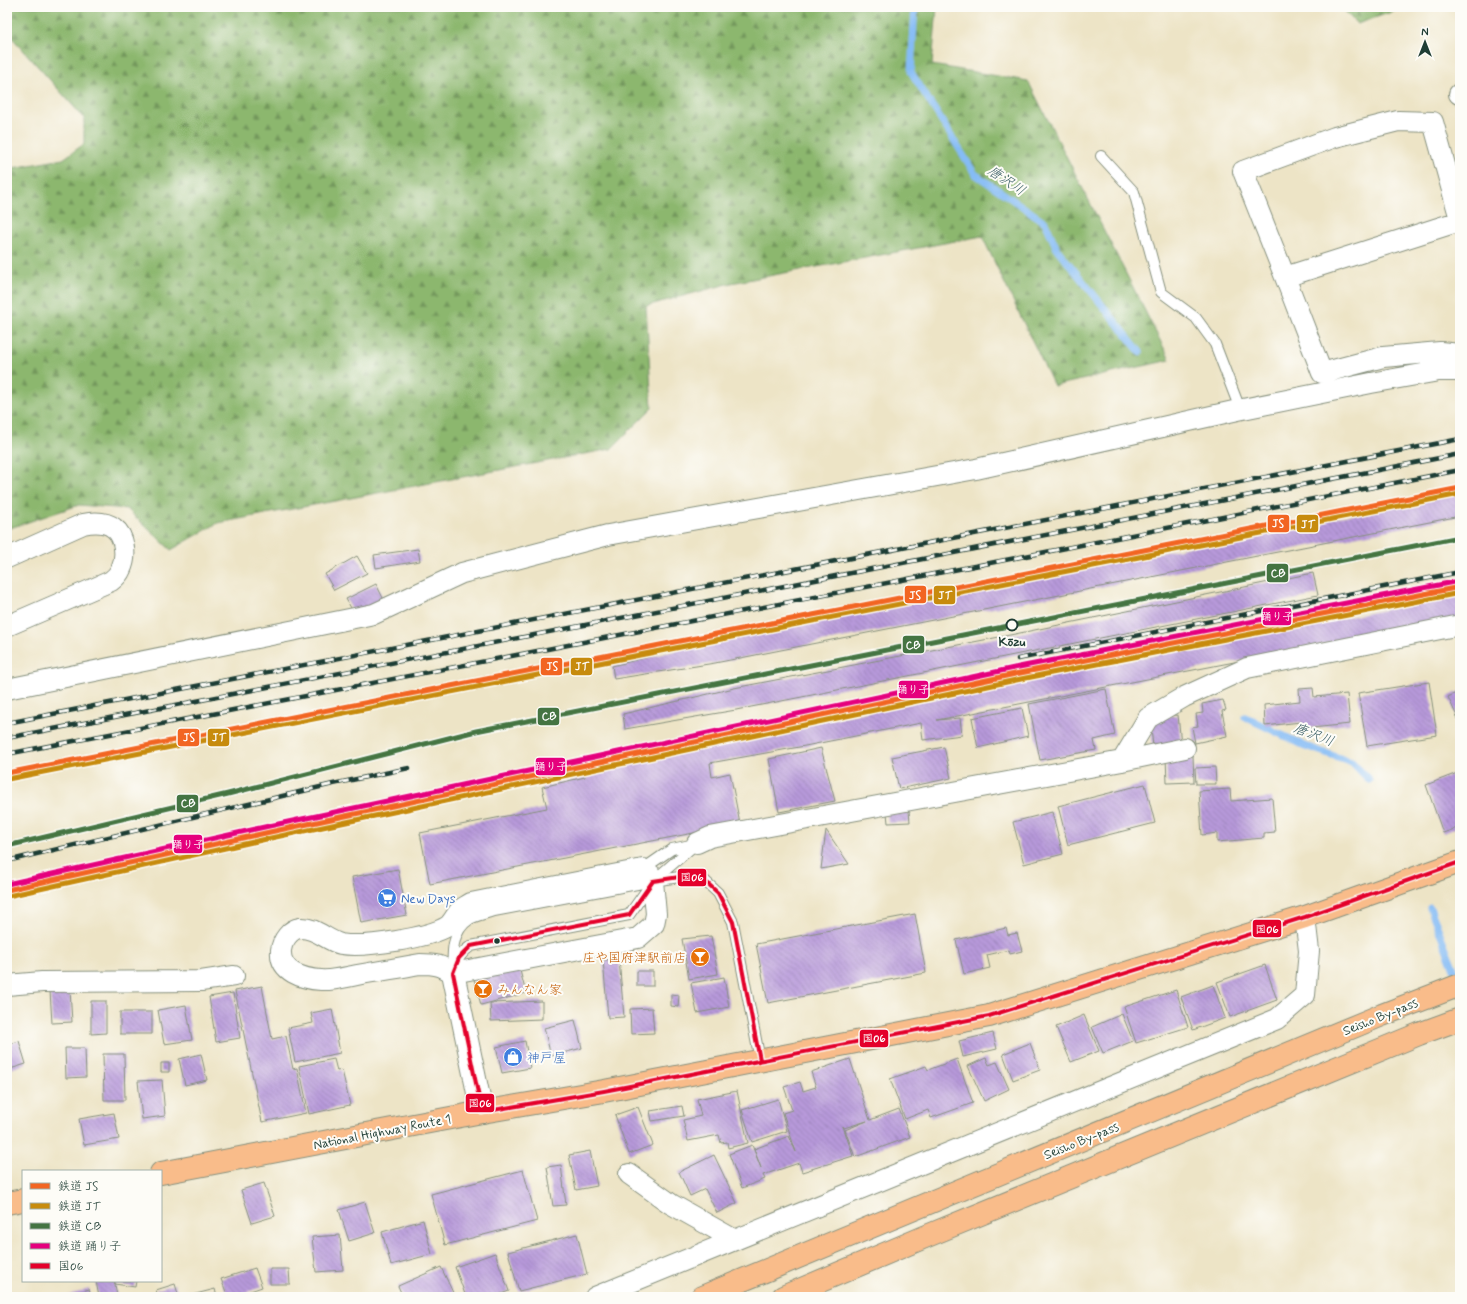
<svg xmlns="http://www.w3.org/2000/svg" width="1467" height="1304" font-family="Mynerve,'Klee One',sans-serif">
<defs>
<pattern id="forest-firs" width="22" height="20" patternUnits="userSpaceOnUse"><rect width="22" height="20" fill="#8cb76e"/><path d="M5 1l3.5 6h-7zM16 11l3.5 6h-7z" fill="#72965b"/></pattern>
<pattern id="building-back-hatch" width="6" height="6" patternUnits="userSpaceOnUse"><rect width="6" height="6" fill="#b799da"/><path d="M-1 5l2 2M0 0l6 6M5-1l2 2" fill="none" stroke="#947eb2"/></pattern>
</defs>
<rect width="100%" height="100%" fill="#fdfcf7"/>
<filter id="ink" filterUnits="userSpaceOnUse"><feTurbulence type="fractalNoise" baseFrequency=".025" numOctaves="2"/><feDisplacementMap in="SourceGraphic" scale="8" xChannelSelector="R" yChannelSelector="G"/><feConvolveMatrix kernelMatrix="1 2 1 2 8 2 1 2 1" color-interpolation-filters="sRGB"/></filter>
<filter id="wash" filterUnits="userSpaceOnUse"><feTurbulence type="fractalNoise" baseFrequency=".012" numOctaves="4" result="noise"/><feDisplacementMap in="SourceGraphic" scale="16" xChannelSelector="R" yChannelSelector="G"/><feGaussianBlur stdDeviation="0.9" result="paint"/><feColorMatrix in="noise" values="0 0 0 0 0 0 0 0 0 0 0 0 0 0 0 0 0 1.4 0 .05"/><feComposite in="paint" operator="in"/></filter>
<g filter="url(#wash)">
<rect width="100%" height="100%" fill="#ede4c6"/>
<path fill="url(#forest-firs)" stroke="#567a51" d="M7,7h930l-5,58 96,16 142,279 -116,26 -72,-150 -251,47 -85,23 6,102 -41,41 -393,74 -47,27 -44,-41 -48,-4 -72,24v-360l56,-10 21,-15v-26l-77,-86z
M1341,7h65l-49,17z"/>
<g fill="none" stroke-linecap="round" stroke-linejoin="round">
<path stroke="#85bcf5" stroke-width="7" d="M915,7l-4,65 64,102 70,48 12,27 83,103
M1245,717l60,29 47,16 17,18
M1430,908l30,76"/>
</g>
<g id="blocks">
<path fill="url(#building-back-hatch)" d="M1460,493v23l-745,147 -101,16 -2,-13 95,-23z
M418,549l2,12 -44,7 -2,-13z
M357,556l10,17 -33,17 -9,-16z
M1313,573l5,22 -582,115 -111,19 -2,-15 111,-26 281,-54z
M376,584l9,18 -29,15 -10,-18z
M1460,595v23l-523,102 23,-2 2,17 -39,5 -2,-17 -116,23 -95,17 2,14 18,-4 10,51 -310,60 -10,-51 127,-25 -5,-21 43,-10 -1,-6 217,-42v-4z
M1429,682l8,53 -70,11 -9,-53z
M1313,688l1,9 33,-3 3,30 -48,5 -1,-7 -36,4 -1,-21 36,-4 -1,-12z
M1106,689l9,46 -21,5 2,10 -56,10 -11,-56z
M1460,691v32l-12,-26z
M1223,700l3,10 -4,1 5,25 -32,7 -3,-16 6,-1 -2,-12 7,-1 -1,-9z
M1022,708l6,28 -50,12 -6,-30z
M1178,715l3,29 -28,3 -3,-29z
M944,747l7,31 -52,11 -7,-32z
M821,748l14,53 -56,11 -10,-53z
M1193,756l1,26 -27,1 -1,-26z
M1215,767l1,17h-20l-1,-16z
M1460,772v55l-17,6 -17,-48z
M1145,784l10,39 -87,22 -10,-39z
M1230,789l1,12 41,-3 3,34 -11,1v5l-47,4v-9l-15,2 -3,-44z
M909,811l1,11 -22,1 -1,-10z
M1052,812l11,42 -39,10 -11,-42z
M826,830l23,34 -28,5z
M398,869l9,46 -46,8 -9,-46z
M915,914l11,59 -158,30 -12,-59z
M1006,928l2,7 9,-2 5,18 -12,3 -1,-4 -22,5 3,13 -26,6 -8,-34z
M711,936l7,38 -29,5 -7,-40z
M619,959l5,58 -16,1 -5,-58z
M1265,965l12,35 -47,17 -13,-35z
M519,967l7,26 -45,12 -7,-26z
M637,971h16v15h-16z
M724,977l5,30 -32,6 -6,-30z
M1213,985l12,33 -32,12 -12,-33z
M262,986l10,53 14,-3 7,33 4,-1 9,45 -44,9 -27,-131z
M70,990l2,32 -20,1 -2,-32z
M1176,990l12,37 -52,16 -12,-36z
M233,993l7,45 -24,4 -7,-45z
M671,994l8,1 -1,12 -7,-1z
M91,1001h15v32l-15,1z
M542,1001v18l-51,2 -1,-18z
M186,1005l6,35 -28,4 -6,-34z
M652,1008l2,25 -23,1 -1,-25z
M332,1009l8,44 -45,9 -7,-34 25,-5 -2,-10z
M120,1012h32v22h-32z
M1122,1014l11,27 -30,12 -11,-26z
M1084,1015l15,36 -28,11 -15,-35z
M575,1020l7,28 -31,8 -7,-28z
M993,1033l4,16 -34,8 -4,-16z
M19,1041l7,23 -19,6v-25z
M525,1041l5,27 -28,5 -6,-26z
M1030,1043l10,27 -27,10 -10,-26z
M65,1048h20l1,29 -20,1z
M103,1054h21l1,46h-21z
M201,1054l6,26 -22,5 -6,-26z
M986,1058l3,7 8,-3 12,27 -25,12 -16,-35z
M334,1059l3,12 5,-1 8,35 -41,9 -10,-48z
M850,1059l20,61 29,-11 11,28 -55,20 -10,-27 22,-9 -23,7 -1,-2 10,30 -51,16 -3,-9 -36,12 2,4 -23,9 -13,-34 23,-9 9,23 -7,-19 35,-13 7,16 -13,-39 9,-3 -8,-23 16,-5 3,9 13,-4 -5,-15z
M957,1059l16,44 -42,15 -3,-8 -23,9 -15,-40 36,-13 2,4z
M161,1063h8v9h-8z
M162,1080l3,36 -23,3 -4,-38z
M737,1091l11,52 -20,5 -1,-6 -6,1 -2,-8 -31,6 -5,-21 18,-4 -4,-17z
M778,1099l9,32 -35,11 -10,-32z
M682,1106l2,10 -32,5 -2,-10z
M638,1107l15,38 -24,9 -14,-39z
M114,1113l5,26 -35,6 -5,-26z
M590,1151l7,35 -21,4 -7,-35z
M714,1155l23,48 -20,10 -12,-24 -15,7 -11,-24z
M561,1165l5,40 -13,1 -6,-39z
M523,1170l14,51 -92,24 -14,-51z
M264,1183l11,33 -23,7 -11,-33z
M365,1202l10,31 -26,8 -10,-31z
M423,1220l9,34 -41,11 -9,-33z
M577,1234l10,40 -68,17 -11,-39z
M340,1235l3,35 -27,2 -4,-35z
M495,1253l14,38 -16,6h-27l-11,-30z
M441,1267l14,30h-52l-5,-11z
M255,1268l7,19 -29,10h-5l-7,-18z
M270,1269h19l1,15h-20z
M96,1281h18l1,3v-3h21l-1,6 -20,-3 2,13h-18z
M175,1284l4,13h-21l-2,-7z
M89,1289l2,8h-27z
M215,1289l2,8h-25v-2z
M288,1293l1,4h-15v-1z"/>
</g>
</g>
<g filter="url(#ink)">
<use href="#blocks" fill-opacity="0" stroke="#86907d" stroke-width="1"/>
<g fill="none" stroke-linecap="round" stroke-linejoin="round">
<g stroke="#86907d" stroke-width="12">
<path id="service" d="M1101,156l33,36 27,100 35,26 19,26 25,65
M643,869l29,-20 23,-5
M455,968c3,-10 7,-16 16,-22l158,-31 24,-34 44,-38
M453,973c-1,-19 -2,-42 17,-54 7,-4 17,-6 24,-8l159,-30 33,-5 19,5 13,12 15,29 27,138"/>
</g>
<g stroke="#86907d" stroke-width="22">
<path id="minor" d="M1459,94h1
M1460,219l-27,-97 -35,-1 -63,16 -92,34 42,106 37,96 61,-16 57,-5 20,2
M1285,277l175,-56
M7,558l76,-34c10,-2 22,-3 31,4 11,8 13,29 7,41 -2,5 -6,9 -10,12l-104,45
M7,689l367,-75 88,-41 146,-38 368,-66 262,-59 133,-27 68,-12h21
M1122,761l26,-43 36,-21 63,-29 213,-43
M697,843l13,-6 412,-76 63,-13
M643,869l7,5 3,7 3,33 -2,10 -16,14 -185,35c-12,-8 -18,-9 -33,-9 -21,4 -42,7 -63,11 -11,2 -24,6 -36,5 -18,-1 -42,-8 -40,-30 1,-9 9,-21 19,-22 16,-1 27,13 41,16 23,4 88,-6 107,-18 5,-4 8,-12 13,-17 3,-2 7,-4 10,-6z
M7,985l35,-3 159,-1 33,-5
M629,1174l42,30 64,36
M595,1297l682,-278 28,-24 4,-44 -4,-34"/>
</g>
<g stroke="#86907d" stroke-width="24">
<path id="tertiary" d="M453,973l29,139"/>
</g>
<g stroke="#86907d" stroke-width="24">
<path id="trunk" d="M161,1173l321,-61 122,-21 385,-75 316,-99 155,-55
M7,1203l16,-3"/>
</g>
<g stroke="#86907d" stroke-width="24">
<path id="motorway" d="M702,1297l680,-282 78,-30
M783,1297l144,-61 492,-202 41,-15"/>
</g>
<use href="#service" stroke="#fff" stroke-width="10"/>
<use href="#minor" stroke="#fff" stroke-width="20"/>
<use href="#tertiary" stroke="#fff" stroke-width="22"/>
<use href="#trunk" stroke="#f9bc8a" stroke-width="22"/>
<use href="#motorway" stroke="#f9bc8a" stroke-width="22"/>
<g stroke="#1f3d34" stroke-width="4.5">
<path id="rail" d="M1018,659l442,-87
M7,723l1453,-284
M7,738l1453,-284
M7,754l988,-192 465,-92
M7,861l326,-77 76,-16"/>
</g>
<use href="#rail" stroke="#fdfcf7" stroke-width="3" stroke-dasharray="9" stroke-linecap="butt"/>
<g stroke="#fdfcf7" stroke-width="7">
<path id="bus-1" d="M760,1060l-27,-138 -15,-29 -13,-12 -19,-5 -33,5 -24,34 -158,31 -12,12 -6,15 29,139 122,-21 385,-75 316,-99 155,-55"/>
</g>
<use href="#bus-1" stroke="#e4002b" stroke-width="4"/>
<g stroke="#fdfcf7" stroke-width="8">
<path id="rail-1" d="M7,773l1453,-285
M7,890l263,-58 750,-159 440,-86"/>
</g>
<g stroke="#fdfcf7" stroke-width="8">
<path id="rail-2" d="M8,779l1452,-285
M8,896l263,-58 750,-159 439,-86"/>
</g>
<g stroke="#fdfcf7" stroke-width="8">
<path id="rail-3" d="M7,846l221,-52 248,-63 984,-194"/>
</g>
<g stroke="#fdfcf7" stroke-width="8">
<path id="rail-4" d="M7,884l262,-58 750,-159 440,-86"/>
</g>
<use href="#rail-1" stroke="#f26522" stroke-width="5"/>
<use href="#rail-2" stroke="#c78b0d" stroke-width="5"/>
<use href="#rail-3" stroke="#447442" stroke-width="5"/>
<use href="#rail-4" stroke="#e5007d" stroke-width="5"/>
</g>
</g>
<defs>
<g id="supermarket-disc" transform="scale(1)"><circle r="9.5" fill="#3f7fe0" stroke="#fdfcf7"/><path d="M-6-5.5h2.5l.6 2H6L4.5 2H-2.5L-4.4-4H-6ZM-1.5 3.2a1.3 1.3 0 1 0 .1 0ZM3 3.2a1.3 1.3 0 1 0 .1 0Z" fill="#fff"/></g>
<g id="bar-disc" transform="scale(1)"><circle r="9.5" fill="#e8710a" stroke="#fdfcf7"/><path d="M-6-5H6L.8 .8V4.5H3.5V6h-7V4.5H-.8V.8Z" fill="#fff"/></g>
<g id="shop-disc" transform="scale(1)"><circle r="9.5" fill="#3f7fe0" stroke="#fdfcf7"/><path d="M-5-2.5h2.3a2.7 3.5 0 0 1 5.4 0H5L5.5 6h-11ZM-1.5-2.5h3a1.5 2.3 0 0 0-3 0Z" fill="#fff"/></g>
</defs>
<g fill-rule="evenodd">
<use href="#supermarket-disc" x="387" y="898"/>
<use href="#bar-disc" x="700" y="957"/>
<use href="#bar-disc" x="483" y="989"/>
<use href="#shop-disc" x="513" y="1057"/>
</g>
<circle fill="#fdfcf7" stroke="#1f3d34" stroke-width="2" cx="1012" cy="625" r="5.5"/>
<circle fill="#1f3d34" stroke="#fdfcf7" stroke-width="1.5" cx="497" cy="941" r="3.5"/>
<g text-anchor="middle" stroke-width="4" stroke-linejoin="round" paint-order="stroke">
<g font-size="13" font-weight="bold" fill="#1f3d34" stroke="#fdfcf7">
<text x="1012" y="646">Kōzu</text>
</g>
<g font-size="13" fill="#366cbe" stroke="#fdfcf7" text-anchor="start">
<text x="401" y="903">New Days</text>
<text x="527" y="1062">神戸屋</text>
</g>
<g font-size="13" fill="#c56008" stroke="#fdfcf7" text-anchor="end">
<text x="686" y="962">庄や国府津駅前店</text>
<text x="497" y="994" text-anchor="start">みんなん家</text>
</g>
<g font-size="13" fill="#1f3d34" stroke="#fdfcf7">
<text transform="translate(1380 1016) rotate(-22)" y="5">Seisho By-pass</text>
<text transform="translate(382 1131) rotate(-11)" y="5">National Highway Route 1</text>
<text transform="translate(1081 1140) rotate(-22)" y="5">Seisho By-pass</text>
</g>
<g font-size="14" font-style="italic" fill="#385d64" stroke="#fdfcf7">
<text transform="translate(1007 180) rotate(34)" y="5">唐沢川</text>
<text transform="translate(1314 734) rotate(21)" y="5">唐沢川</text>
</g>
</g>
<g stroke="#fdfcf7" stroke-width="1.5">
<rect x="1267" y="514" width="23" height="19" rx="4" fill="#f26522"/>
<rect x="1296" y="514" width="23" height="19" rx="4" fill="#c78b0d"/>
<rect x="1266" y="563" width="23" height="20" rx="4" fill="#447442"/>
<rect x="904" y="585" width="23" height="19" rx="4" fill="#f26522"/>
<rect x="933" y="585" width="23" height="20" rx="4" fill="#c78b0d"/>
<rect x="1262" y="607" width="30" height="19" rx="4" fill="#e5007d"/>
<rect x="902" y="635" width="23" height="19" rx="4" fill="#447442"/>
<rect x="540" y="657" width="23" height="19" rx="4" fill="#f26522"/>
<rect x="570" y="657" width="23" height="19" rx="4" fill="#c78b0d"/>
<rect x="898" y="680" width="31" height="19" rx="4" fill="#e5007d"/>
<rect x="537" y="707" width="23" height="19" rx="4" fill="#447442"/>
<rect x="177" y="728" width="23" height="19" rx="4" fill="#f26522"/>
<rect x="207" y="728" width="23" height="19" rx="4" fill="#c78b0d"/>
<rect x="535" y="757" width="31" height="19" rx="4" fill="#e5007d"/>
<rect x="176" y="794" width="23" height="19" rx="4" fill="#447442"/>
<rect x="173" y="834" width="30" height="20" rx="4" fill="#e5007d"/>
<rect x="677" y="868" width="30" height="19" rx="4" fill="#e4002b"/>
<rect x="1252" y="919" width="30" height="19" rx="4" fill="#e4002b"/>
<rect x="859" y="1029" width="30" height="19" rx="4" fill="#e4002b"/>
<rect x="465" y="1093" width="30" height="20" rx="4" fill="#e4002b"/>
</g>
<g font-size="11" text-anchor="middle" font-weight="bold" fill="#fff">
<text x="1278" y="527">JS</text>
<text x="1308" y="528">JT</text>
<text x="1278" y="577">CB</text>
<text x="915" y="599">JS</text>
<text x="945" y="599">JT</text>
<text x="1277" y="620">踊り子</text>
<text x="913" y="649">CB</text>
<text x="552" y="670">JS</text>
<text x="582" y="670">JT</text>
<text x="913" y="693">踊り子</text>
<text x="549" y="720">CB</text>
<text x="189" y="741">JS</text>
<text x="219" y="741">JT</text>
<text x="551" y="770">踊り子</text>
<text x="188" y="807">CB</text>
<text x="188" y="848">踊り子</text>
<text x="692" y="881">国06</text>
<text x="1267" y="933">国06</text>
<text x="874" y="1042">国06</text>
<text x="480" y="1107">国06</text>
</g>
<rect width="1467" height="1304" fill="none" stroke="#fdfcf7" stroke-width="24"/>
<rect x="22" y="1170" width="140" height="112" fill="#fdfcf7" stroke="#a4b0a9"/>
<rect x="30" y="1183" width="20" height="6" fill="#f26522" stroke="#a4b0a9"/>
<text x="58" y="1190" font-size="12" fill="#1f3d34">鉄道 JS</text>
<rect x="30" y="1203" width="20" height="6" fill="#c78b0d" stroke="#a4b0a9"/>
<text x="58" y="1210" font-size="12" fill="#1f3d34">鉄道 JT</text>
<rect x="30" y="1223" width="20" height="6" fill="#447442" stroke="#a4b0a9"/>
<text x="58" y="1230" font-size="12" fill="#1f3d34">鉄道 CB</text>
<rect x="30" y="1243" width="20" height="6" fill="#e5007d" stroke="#a4b0a9"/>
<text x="58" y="1250" font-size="12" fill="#1f3d34">鉄道 踊り子</text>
<rect x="30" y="1263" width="20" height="6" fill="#e4002b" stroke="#a4b0a9"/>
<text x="58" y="1270" font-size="12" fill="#1f3d34">国06</text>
<g transform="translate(1425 42)" stroke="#fdfcf7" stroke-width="3" paint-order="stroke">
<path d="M0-3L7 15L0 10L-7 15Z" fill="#1f3d34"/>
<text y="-6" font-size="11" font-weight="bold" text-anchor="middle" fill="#1f3d34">N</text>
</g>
</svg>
